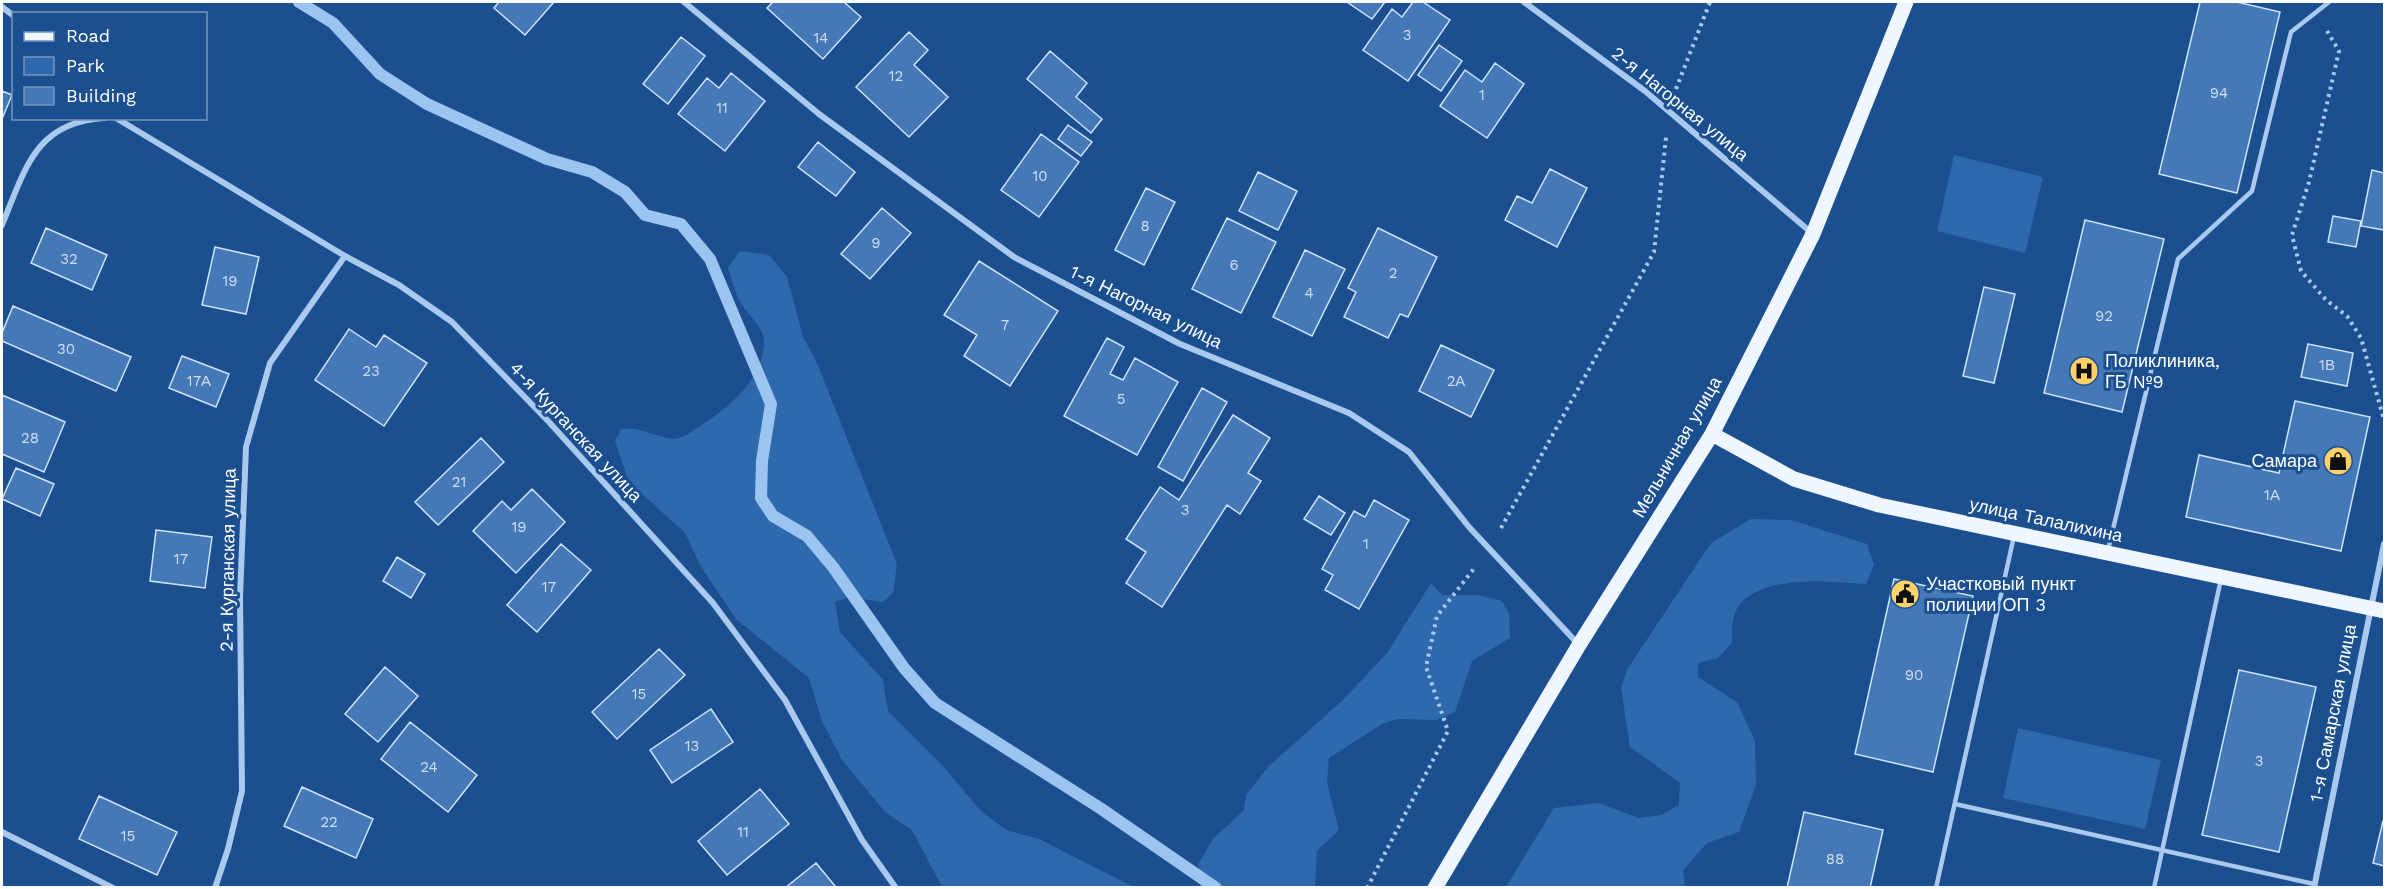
<svg xmlns="http://www.w3.org/2000/svg" width="2386" height="889" font-family="'Work Sans',sans-serif">
<rect width="100%" height="100%" fill="#1b4f8f"/>
<path fill="#2e69ad" d="M1954,155l89,22 -18,76 -88,-22z
M740,251l29,4 18,22 16,60 14,26 80,201 -4,29 -10,9 -35,-5 -13,5 5,30 43,48 5,31 54,54 39,46 25,19 33,9 95,48h-192l-30,-57 -26,-17 -44,-53 -20,-39 -13,-43 -73,-59 -35,-52 -16,-34 -56,-51 -14,-41 6,-12c24,-3 40,13 58,9 7,-1 14,-8 20,-11 29,-19 64,-47 65,-85 0,-16 -16,-26 -23,-39 -6,-10 -9,-24 -13,-35z
M1751,519l40,1 76,24 7,21 -8,19c-35,-2 -98,-10 -125,19 -10,11 -9,27 -9,40l-14,15 -20,5v14l39,25 18,39 1,44 -17,47 -32,11 -24,27 2,17h-179l48,-79 45,-5 40,15 22,-3 18,-10 1,-22 -50,-36 -9,-59 7,-20 83,-125z
M1431,583l11,12h36l24,6 7,13 1,24 -38,23 -17,51 -19,8 -39,-1 -15,5 -53,34 -2,25 12,47 -22,21 -2,36h-115l-2,-23 15,-25 31,-29 2,-15 23,-29 74,-66 44,-47z
M2018,728l143,32 -16,69 -142,-31z"/>
<g fill="none" stroke-linecap="round" stroke-linejoin="round">
<path stroke="#9cc4f0" stroke-width="12" d="M299,2l34,21 47,51 47,30 120,55 45,13 33,20 20,23 36,9 29,35 61,145 -9,57 -1,37 12,18 34,20 26,31 71,101 31,35 165,105 116,80"/>
</g>
<path fill="#4478b7" stroke="#cfe3fa" stroke-width="1.5" d="M499,2h55l-29,33 -31,-27z
M773,2h71l17,15 -38,42 -56,-51z
M1347,2h38l-13,17z
M1413,2h10l27,18 -42,61 -45,-31 29,-41 10,8z
M2200,2h37l43,10 -43,181 -78,-19z
M909,32l19,18 -14,15 34,32 -39,40 -53,-50z
M681,37l24,19 -37,48 -25,-20z
M1439,45l23,16 -21,30 -23,-16z
M1050,51l37,32 -11,14 26,22 -11,14 -64,-54z
M1495,63l29,21 -37,54 -47,-32 25,-36 17,12z
M731,73l34,28 -40,50 -47,-37 29,-36 12,10z
M2,91l10,4 -10,24z
M1068,125l24,17 -11,14 -23,-17z
M1041,134l38,28 -40,55 -38,-27z
M818,142l37,30 -19,24 -38,-29z
M1550,169l37,19 -30,59 -52,-27 12,-24 15,7z
M2372,170l12,3v57l-23,-4z
M1258,172l39,19 -19,39 -39,-19z
M1146,188l29,14 -31,63 -29,-15z
M882,208l29,25 -41,46 -29,-25z
M2333,216l28,5 -5,26 -28,-5z
M1227,218l49,24 -35,71 -49,-24z
M2085,220l79,19 -42,173 -78,-19z
M46,228l61,27 -15,35 -61,-27z
M1378,228l59,29 -29,60 -8,-3 -12,24 -44,-21 12,-25 -8,-4z
M215,247l44,10 -13,57 -44,-9z
M1305,250l40,19 -33,67 -39,-19z
M979,261l79,50 -48,75 -46,-30 13,-21 -33,-20z
M1984,287l31,7 -21,89 -31,-7z
M13,306l118,51 -15,34 -114,-50v-8z
M349,329l27,18 8,-12 43,28 -43,63 -69,-46z
M1107,338l17,9 -14,27 13,6 12,-22 43,24 -41,73 -73,-39z
M2308,344l45,9 -6,33 -46,-9z
M1441,345l53,25 -23,47 -52,-26z
M182,356l47,18 -13,33 -47,-19z
M1202,388l25,14 -44,79 -25,-14z
M2,395l63,27 -21,50 -42,-18z
M2295,401l75,16 -29,134 -155,-34 13,-62 80,18z
M1233,415l37,23 -22,35 13,8 -21,33 -13,-9 -65,102 -36,-24 20,-31 -20,-13 34,-52 19,13z
M481,438l23,24 -66,63 -23,-23z
M16,468l38,16 -14,32 -38,-17z
M532,489l33,33 -49,51 -43,-42 29,-30 9,9z
M1319,496l26,17 -14,22 -27,-16z
M1374,500l35,20 -50,89 -34,-19 8,-15 -11,-6 32,-58 11,6z
M156,530l56,7 -7,51 -55,-7z
M561,544l30,26 -54,62 -30,-27z
M397,557l28,17 -14,24 -28,-17z
M1894,579l79,17 -40,176 -78,-18z
M659,649l26,26 -68,64 -25,-27z
M385,667l33,29 -40,46 -33,-28z
M2239,670l77,17 -37,165 -77,-17z
M711,709l22,33 -61,41 -22,-33z
M410,722l67,53 -29,37 -67,-53z
M302,787l71,32 -17,39 -72,-32z
M760,789l29,35 -62,51 -29,-34z
M99,796l78,36 -20,43 -78,-36z
M1804,812l79,18 -13,58h-83z
M2383,821h1v45l-11,-3z
M816,863l19,23 -2,2h-48z"/>
<g fill="none" stroke-linecap="round" stroke-linejoin="round">
<path stroke="#a9c9ee" stroke-width="4" stroke-dasharray="3 4.5" stroke-linecap="butt" d="M2327,31l12,20 -30,131 -17,53 9,36 25,29 21,16 14,22 23,82
M1676,89l34,-87
M1501,528l153,-276 12,-115
M1367,888l81,-157 -22,-64 11,-51 39,-50"/>
<path stroke="#a9c9ee" stroke-width="4.5" d="M2108,550l70,-291 74,-68 39,-159 38,-30
M1955,804l359,80
M1936,888l78,-352
M2154,888l67,-309"/>
<path stroke="#a9c9ee" stroke-width="6" d="M684,2l135,112 195,143 166,87 169,69 60,39 60,75 110,118
M1524,2l121,89 168,143
M2,7l12,9
M116,118l229,138 54,29 53,37 97,100 164,181 72,97 77,140 34,48
M2,225c23,-55 33,-103 102,-107
M2,832l111,56
M215,888l13,-39 14,-58 -2,-194 6,-150 24,-84 75,-107
M2314,888l70,-344"/>
<path stroke="#f0f6ff" stroke-width="15" d="M1712,434l82,45 85,26 505,106
M1435,888l144,-243 133,-211 101,-200 93,-232"/>
</g>
<defs>
<g id="hospital-disc" transform="scale(1.5)"><circle r="9.5" fill="#ffd166" stroke="#1b4f8f"/><path d="M-5-5h3v3.5h4V-5h3V5h-3V1.5h-4V5h-3Z" fill="#111"/></g>
<g id="shop-disc" transform="scale(1.5)"><circle r="9.5" fill="#ffd166" stroke="#1b4f8f"/><path d="M-5-2.5h2.3a2.7 3.5 0 0 1 5.4 0H5L5.5 6h-11ZM-1.5-2.5h3a1.5 2.3 0 0 0-3 0Z" fill="#111"/></g>
<g id="civic-disc" transform="scale(1.5)"><circle r="9.5" fill="#ffd166" stroke="#1b4f8f"/><path d="M-.6-6.5H3V-4.5H.6V-3L4-1V1h2V6H-6V1h2V-1L-.6-3ZM-1.2 2.5V6h2.4V2.5Z" fill="#111"/></g>
</defs>
<g fill-rule="evenodd">
<use href="#hospital-disc" x="2084" y="371"/>
<use href="#shop-disc" x="2338" y="461"/>
<use href="#civic-disc" x="1905" y="594"/>
</g>
<g text-anchor="middle" stroke-width="6" stroke-linejoin="round" paint-order="stroke">
<g font-size="15" fill="#d0dded">
<text x="1407" y="40">3</text>
<text x="821" y="43">14</text>
<text x="896" y="81">12</text>
<text x="2219" y="98">94</text>
<text x="1482" y="100">1</text>
<text x="722" y="113">11</text>
<text x="1040" y="181">10</text>
<text x="1145" y="231">8</text>
<text x="876" y="248">9</text>
<text x="69" y="264">32</text>
<text x="1234" y="270">6</text>
<text x="1393" y="278">2</text>
<text x="230" y="286">19</text>
<text x="1309" y="298">4</text>
<text x="2104" y="321">92</text>
<text x="1005" y="330">7</text>
<text x="66" y="354">30</text>
<text x="2327" y="370">1В</text>
<text x="371" y="376">23</text>
<text x="199" y="386">17А</text>
<text x="1456" y="386">2А</text>
<text x="1121" y="404">5</text>
<text x="30" y="443">28</text>
<text x="459" y="487">21</text>
<text x="2272" y="500">1А</text>
<text x="1185" y="515">3</text>
<text x="519" y="532">19</text>
<text x="1366" y="549">1</text>
<text x="181" y="564">17</text>
<text x="549" y="592">17</text>
<text x="1914" y="680">90</text>
<text x="639" y="699">15</text>
<text x="692" y="751">13</text>
<text x="2259" y="766">3</text>
<text x="429" y="772">24</text>
<text x="329" y="827">22</text>
<text x="743" y="837">11</text>
<text x="128" y="841">15</text>
<text x="1835" y="864">88</text>
</g>
<g font-size="18" fill="#fff" stroke="#1b4f8f">
<text transform="translate(1680 104) rotate(39)" y="6">2-я Нагорная улица</text>
<text transform="translate(1146 307) rotate(26)" y="6">1-я Нагорная улица</text>
<text transform="translate(576 432) rotate(47)" y="6">4-я Курганская улица</text>
<text transform="translate(1677 447) rotate(-60)" y="6">Мельничная улица</text>
<text transform="translate(2046 520) rotate(12)" y="6">улица Талалихина</text>
<text transform="translate(228 560) rotate(-89)" y="6">2-я Курганская улица</text>
<text transform="translate(2333 713) rotate(-79)" y="6">1-я Самарская улица</text>
</g>
<g font-size="18" fill="#fff" stroke="#1b4f8f" text-anchor="start">
<text x="2105" y="367">Поликлиника,<tspan x="2105" dy="21">ГБ №9</tspan></text>
<text x="2317" y="467" text-anchor="end">Самара</text>
<text x="1926" y="590">Участковый пункт<tspan x="1926" dy="21">полиции ОП 3</tspan></text>
</g>
</g>
<rect width="2386" height="889" fill="none" stroke="#ffffff" stroke-width="6"/>
<rect x="12" y="12" width="195" height="108" fill="#1b4f8f" stroke="#7695bc" stroke-width="1.5"/>
<rect x="24" y="32" width="30" height="9" fill="#f0f6ff" stroke="#7695bc" stroke-width="1.5"/>
<text x="66" y="42" font-size="18" fill="#ffffff">Road</text>
<rect x="24" y="57" width="30" height="18" fill="#2e69ad" stroke="#7695bc" stroke-width="1.5"/>
<text x="66" y="72" font-size="18" fill="#ffffff">Park</text>
<rect x="24" y="87" width="30" height="18" fill="#4478b7" stroke="#7695bc" stroke-width="1.5"/>
<text x="66" y="102" font-size="18" fill="#ffffff">Building</text>
</svg>
